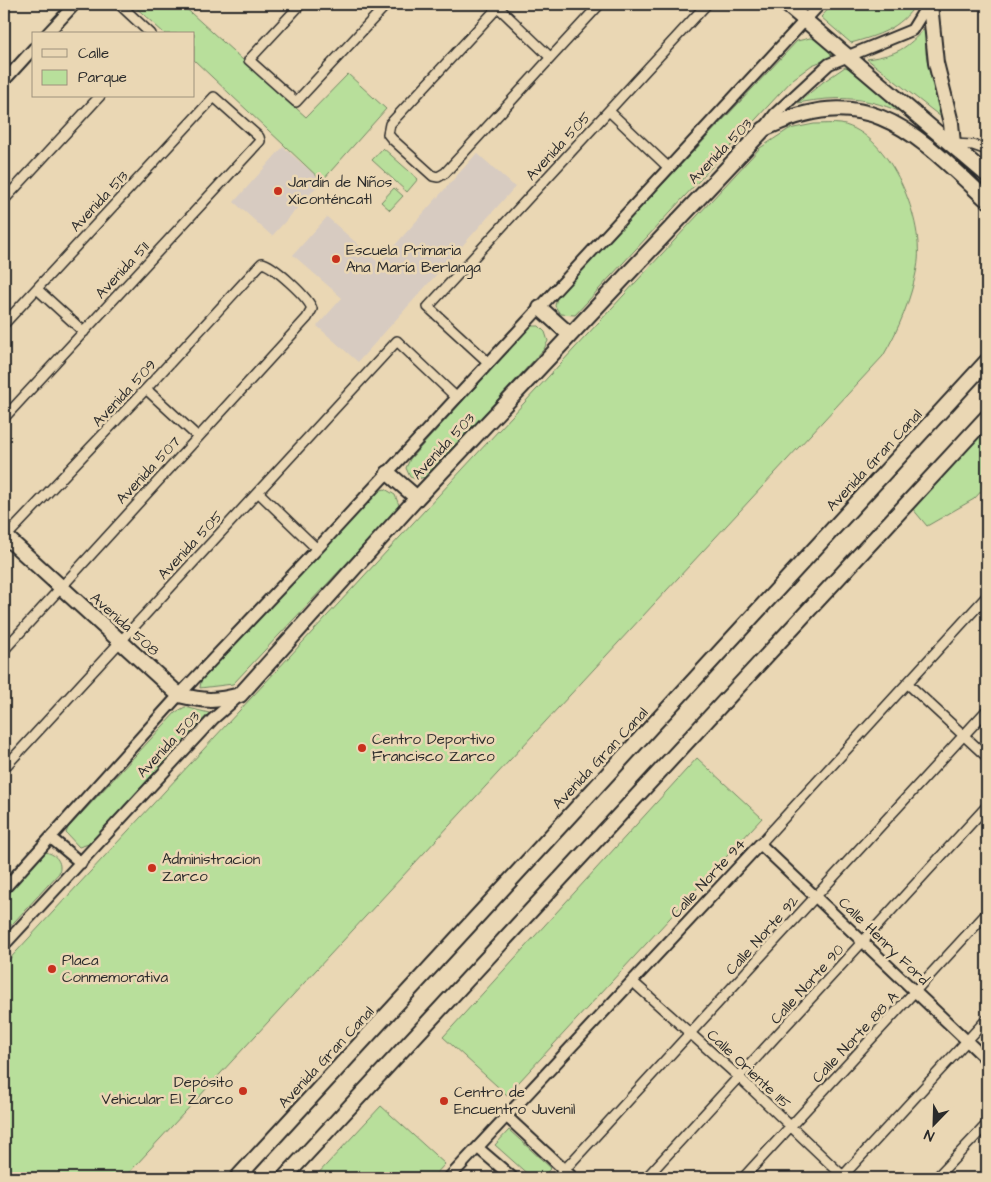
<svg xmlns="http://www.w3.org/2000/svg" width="991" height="1182" font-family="'Architects Daughter',sans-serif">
<rect width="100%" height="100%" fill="#ead7b4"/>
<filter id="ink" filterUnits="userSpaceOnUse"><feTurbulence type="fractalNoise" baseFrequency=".02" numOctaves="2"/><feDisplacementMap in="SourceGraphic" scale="10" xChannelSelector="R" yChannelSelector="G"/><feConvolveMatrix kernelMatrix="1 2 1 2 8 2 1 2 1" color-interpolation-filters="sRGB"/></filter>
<g filter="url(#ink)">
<path fill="#d7cbc1" d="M283,147l39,34 -50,55 -38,-34z
M477,153l38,34 -157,175 -41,-36 25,-28 -49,-43 34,-38 52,46z"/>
<path fill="#b8df9b" stroke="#728563" d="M132,4h49l125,113 42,-43 38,35 -64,72 -128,-121v-26h-29z
M833,4h83c-16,25 -37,31 -65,39l-30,-26z
M926,27v27l15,63 -74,-58c31,-5 38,-9 59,-32z
M810,38l11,2 12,11 -3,7 -18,7 -19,14 -218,236 -15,-1 -5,-8 2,-9 240,-256z
M845,67l3,1 60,47c-41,-18 -66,-20 -110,-12l25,-21z
M814,124c9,0 19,-1 27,0 50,10 85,99 76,144 -6,31 -18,61 -34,88l-759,822h-120v-213l756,-817 29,-19z
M383,148l35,31 -11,13 -35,-32z
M394,188l9,8 -13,14 -9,-8z
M531,326h8l6,6 3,9 -4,8 -117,128 -11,2 -6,-2 -4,-9 4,-9z
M987,427v58l-13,14 -47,27 -15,-18z
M385,489l10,6 4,10 -10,13 -156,166 -33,4 1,-7 177,-190z
M185,707l24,6 -120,131 -10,3 -13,-14 2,-5 108,-116z
M697,758l65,60 -255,277 -64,-58z
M44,852c11,1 19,10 15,21l-55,60v-37z
M381,1106l64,58 -13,14h-118z
M509,1130l42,38 -10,10h-9l-37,-33z"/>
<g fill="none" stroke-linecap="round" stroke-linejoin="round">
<g stroke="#2b2b2b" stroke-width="12">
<path id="minor" d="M119,4l32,30
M301,4l-52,56 47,42 91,-98
M501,4l-111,120 -2,10 4,5 41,37 5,1 7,-4 155,-169
M498,7l52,50
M609,111l60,57
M953,144l20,1 14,5
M4,200l96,-104
M37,289l47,43
M4,324l210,-227 45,40 1,4 -256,277
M489,363l-61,-56 279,-303
M146,389l52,48
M258,492l59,57
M4,650l303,-332 5,-9c-3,-11 -39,-44 -50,-46l-3,3 -113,123 -142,150
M907,683l80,74
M4,768l393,-427 60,57
M760,844l227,-248
M633,982l107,96 105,100
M557,1178l430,-468
M646,1178l341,-372
M743,1178l244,-265
M841,1178l146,-159
M936,1178l51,-54"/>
</g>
<g stroke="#2b2b2b" stroke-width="14">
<path id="tertiary" d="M47,34l28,-30
M4,81l30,-33
M764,129l11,-15 54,-50 83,-34 16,-26
M51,838l30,25
M4,889l175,-194 138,-146 503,-545
M4,945l209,-226 25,-22
M506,1116l67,62
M478,1148l35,30
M449,1178l311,-334 227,216"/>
</g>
<g stroke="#2b2b2b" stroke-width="18">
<path id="primary" d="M786,4l201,171
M930,4l6,59 15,60 2,21
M540,308l29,26
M388,473l29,25
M4,535l175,160c25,6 36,7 61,0l177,-197 347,-369c104,-50 150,3 223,71
M237,1178l750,-817
M284,1178l703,-761"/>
</g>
<use href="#minor" stroke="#ead7b4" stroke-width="9"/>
<use href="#tertiary" stroke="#ead7b4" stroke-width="10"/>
<use href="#primary" stroke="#ead7b4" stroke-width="14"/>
</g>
</g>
<g fill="#c8321e" stroke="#ead7b4" stroke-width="2">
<circle cx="278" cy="191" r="5"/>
<circle cx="336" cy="259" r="5"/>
<circle cx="362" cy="748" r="5"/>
<circle cx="152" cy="868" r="5"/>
<circle cx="52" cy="969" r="5"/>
<circle cx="243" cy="1091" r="5"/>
<circle cx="444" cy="1101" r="5"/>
</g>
<g text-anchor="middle" stroke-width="5" stroke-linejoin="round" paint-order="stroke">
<g font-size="15" fill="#2b2b2b" stroke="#ead7b4">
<text transform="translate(558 146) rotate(-47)" y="5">Avenida 505</text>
<text transform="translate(720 151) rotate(-46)" y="5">Avenida 503</text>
<text transform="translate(99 201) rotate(-47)" y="5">Avenida 513</text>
<text transform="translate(122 270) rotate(-47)" y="5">Avenida 511</text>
<text transform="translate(124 393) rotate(-47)" y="5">Avenida 509</text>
<text transform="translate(443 446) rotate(-47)" y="5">Avenida 503</text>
<text transform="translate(874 460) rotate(-47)" y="5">Avenida Gran Canal</text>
<text transform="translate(148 470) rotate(-47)" y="5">Avenida 507</text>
<text transform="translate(190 545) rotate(-47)" y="5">Avenida 505</text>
<text transform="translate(125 624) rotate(42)" y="5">Avenida 508</text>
<text transform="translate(168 744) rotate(-47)" y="5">Avenida 503</text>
<text transform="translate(600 758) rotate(-47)" y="5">Avenida Gran Canal</text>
<text transform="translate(708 878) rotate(-47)" y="5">Calle Norte 94</text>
<text transform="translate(762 935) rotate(-48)" y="5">Calle Norte 92</text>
<text transform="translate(884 941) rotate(44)" y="5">Calle Henry Ford</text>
<text transform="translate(807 984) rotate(-48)" y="5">Calle Norte 90</text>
<text transform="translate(855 1037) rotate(-47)" y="5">Calle Norte 88 A</text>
<text transform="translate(326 1057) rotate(-47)" y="5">Avenida Gran Canal</text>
<text transform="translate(749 1069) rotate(43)" y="5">Calle Oriente 115</text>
</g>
<g font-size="15" fill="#2b2b2b" stroke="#ead7b4" text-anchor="start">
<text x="288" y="187">Jardín de Niños<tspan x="288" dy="17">Xiconténcatl</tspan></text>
<text x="346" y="255">Escuela Primaria<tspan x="346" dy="17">Ana María Berlanga</tspan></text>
<text x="372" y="744">Centro Deportivo<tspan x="372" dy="17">Francisco Zarco</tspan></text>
<text x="162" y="864">Administracion<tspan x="162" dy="17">Zarco</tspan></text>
<text x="62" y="965">Placa<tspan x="62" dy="17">Conmemorativa</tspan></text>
<text x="233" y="1087" text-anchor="end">Depósito<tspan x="233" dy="17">Vehicular El Zarco</tspan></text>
<text x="454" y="1097">Centro de<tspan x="454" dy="17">Encuentro Juvenil</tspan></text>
</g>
</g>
<rect width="991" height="1182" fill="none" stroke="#ead7b4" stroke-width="20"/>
<rect x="10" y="10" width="971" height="1162" fill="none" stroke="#2b2b2b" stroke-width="2" filter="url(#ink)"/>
<rect x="32" y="32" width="162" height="65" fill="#ead7b4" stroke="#9e927d"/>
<rect x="42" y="49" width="25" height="8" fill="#ead7b4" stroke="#9e927d"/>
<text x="78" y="58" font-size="15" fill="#2b2b2b">Calle</text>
<rect x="42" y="70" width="25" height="15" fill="#b8df9b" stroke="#9e927d"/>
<text x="78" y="82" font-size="15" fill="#2b2b2b">Parque</text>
<g transform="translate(934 1124) rotate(203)" stroke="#ead7b4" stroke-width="4" paint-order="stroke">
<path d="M0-4L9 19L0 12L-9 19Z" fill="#2b2b2b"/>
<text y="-8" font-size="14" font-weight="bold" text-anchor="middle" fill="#2b2b2b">N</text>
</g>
</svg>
